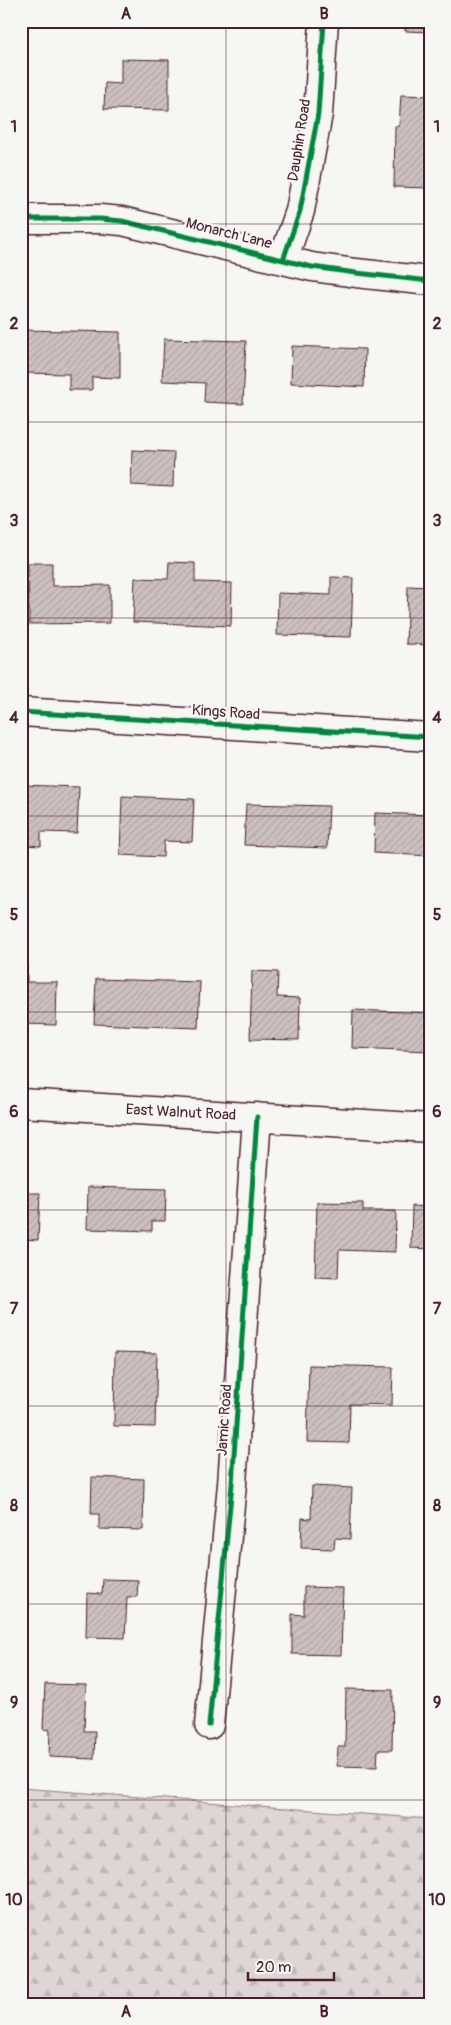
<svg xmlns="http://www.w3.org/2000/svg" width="451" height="2025" font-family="Pangolin,sans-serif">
<defs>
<pattern id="forest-firs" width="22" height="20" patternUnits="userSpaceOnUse" patternTransform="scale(1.25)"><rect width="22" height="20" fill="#ddd6d5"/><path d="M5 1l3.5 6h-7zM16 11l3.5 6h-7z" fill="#bfb7b7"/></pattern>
<pattern id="building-hatch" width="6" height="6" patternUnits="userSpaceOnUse" patternTransform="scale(1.25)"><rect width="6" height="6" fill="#ccc1c0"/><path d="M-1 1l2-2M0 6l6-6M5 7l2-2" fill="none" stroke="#b1a5a5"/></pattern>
</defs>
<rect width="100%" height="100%" fill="#f6f6f2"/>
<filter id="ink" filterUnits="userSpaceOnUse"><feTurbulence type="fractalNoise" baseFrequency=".02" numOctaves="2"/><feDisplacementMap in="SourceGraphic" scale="10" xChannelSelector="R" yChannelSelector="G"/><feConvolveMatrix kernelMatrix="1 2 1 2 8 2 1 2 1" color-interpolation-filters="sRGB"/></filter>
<g filter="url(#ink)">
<path fill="url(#forest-firs)" stroke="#947a80" d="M21,1788l409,31v185h-409z"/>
<path fill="url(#building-hatch)" stroke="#4a1f2b" d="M405,21h25v11l-25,-1z
M121,59l48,1v50l-65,-1 1,-26 16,1z
M401,95l29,1v92l-36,-1 1,-61h4z
M21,330l99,2v46l-28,-1v13h-23v-16l-48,-1z
M164,339l82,2 -3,63 -39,-2 1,-19 -43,-2z
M292,346l73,3 -1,38 -73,-4z
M132,450l42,2 -1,35 -42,-2z
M169,562l26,1v19l37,1 -1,43 -98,-4 2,-44 33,1z
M28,563h24v23l58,-1v38l-81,1z
M331,577l22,1 -2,59 -74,-2 1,-42 53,2z
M408,586l22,1v58l-24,-1z
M21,785l58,2 -2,46 -36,-1v14l-17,-1v-15h-3z
M122,796l72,3 -2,43 -28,-1 -1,16 -43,-2z
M246,804l83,2 -2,42 -83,-3z
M375,813l55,2v41l-56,-3z
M21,966h6v16h30l-1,43 -35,-1z
M252,971l26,1 -1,25 23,1 -1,42 -49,-1z
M96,979l104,3 -2,46 -104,-4z
M353,1010l77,3v38l-78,-3z
M88,1187l78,2 -1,32h-13v10l-65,-2z
M21,1193h19l-2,47 -17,-1z
M317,1202l46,1v8h33l-1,41 -56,-2 -1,28 -23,-1z
M412,1206l18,1v42l-19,-1z
M115,1352l42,1 -2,74 -41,-1z
M309,1365l84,2 -1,38 -42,-1 -1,39 -42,-1z
M92,1477l52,2 -1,51 -44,-1v-15h-8z
M312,1486l40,2 -2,51 -15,-1 -1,11 -33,-1 1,-30 9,1z
M103,1579l35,1 -1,17h-10l-2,41 -39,-1 1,-44 15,1z
M304,1587l39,1 -2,67 -49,-1v-40l12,1z
M45,1684l41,1 -2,46h11l-1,28 -45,-2 1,-27 -7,-1z
M346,1689l47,1 -1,60h-14l-1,17 -40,-1 1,-19h7z"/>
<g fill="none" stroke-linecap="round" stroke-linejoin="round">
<g stroke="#4a1f2b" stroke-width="31">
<path id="minor" d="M21,219h79l22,2 190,46 44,6 74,8
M283,260l17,-49 18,-97 6,-93
M21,712l409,25
M21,1103l409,25
M209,1725l23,-241 25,-367"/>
</g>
<use href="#minor" stroke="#f6f6f2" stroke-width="28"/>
<g stroke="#f6f6f2" stroke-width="8">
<path id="cycleway" d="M21,219h79l22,2 190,46 44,6 74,8
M283,260l17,-49 18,-97 6,-93
M21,712l409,25
M209,1725l23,-241 25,-367"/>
</g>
<use href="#cycleway" stroke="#00873e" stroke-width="5"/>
</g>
</g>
<path fill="none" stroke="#4a1f2b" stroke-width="1" stroke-opacity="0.55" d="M226,21v1983M21,224h409M21,422h409M21,618h409M21,816h409M21,1012h409M21,1210h409M21,1406h409M21,1604h409M21,1800h409"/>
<g text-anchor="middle" stroke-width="5" stroke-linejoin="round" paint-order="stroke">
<g font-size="15" fill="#4a1f2b" stroke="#f6f6f2">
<text transform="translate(299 140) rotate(-81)" y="5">Dauphin Road</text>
<text transform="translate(229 233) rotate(14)" y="5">Monarch Lane</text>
<text transform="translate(226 712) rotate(4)" y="5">Kings Road</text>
<text transform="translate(181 1112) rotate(3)" y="5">East Walnut Road</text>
<text transform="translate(224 1420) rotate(-86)" y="5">Jamic Road</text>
</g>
</g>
<rect width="451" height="2025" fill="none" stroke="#f6f6f2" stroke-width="55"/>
<path d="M248 1972v8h86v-8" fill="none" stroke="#4a1f2b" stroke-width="2.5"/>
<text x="256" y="1972" font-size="15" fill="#4a1f2b" stroke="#f6f6f2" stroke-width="4" paint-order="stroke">20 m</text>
<rect x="28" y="28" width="396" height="1970" fill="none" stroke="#4a1f2b" stroke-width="2"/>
<g font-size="16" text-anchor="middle" font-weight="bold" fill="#4a1f2b">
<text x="126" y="19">A</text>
<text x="324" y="19">B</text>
<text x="14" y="132">1</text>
<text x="437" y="132">1</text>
<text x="14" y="329">2</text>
<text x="437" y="329">2</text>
<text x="14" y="526">3</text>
<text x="437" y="526">3</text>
<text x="14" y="723">4</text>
<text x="437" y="723">4</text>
<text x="14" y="920">5</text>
<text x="437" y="920">5</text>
<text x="14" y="1117">6</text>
<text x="437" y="1117">6</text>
<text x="14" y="1314">7</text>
<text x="437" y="1314">7</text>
<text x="14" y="1511">8</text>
<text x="437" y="1511">8</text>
<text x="14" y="1708">9</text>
<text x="437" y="1708">9</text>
<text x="14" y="1905">10</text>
<text x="437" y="1905">10</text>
<text x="126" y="2017">A</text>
<text x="324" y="2017">B</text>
</g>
</svg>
